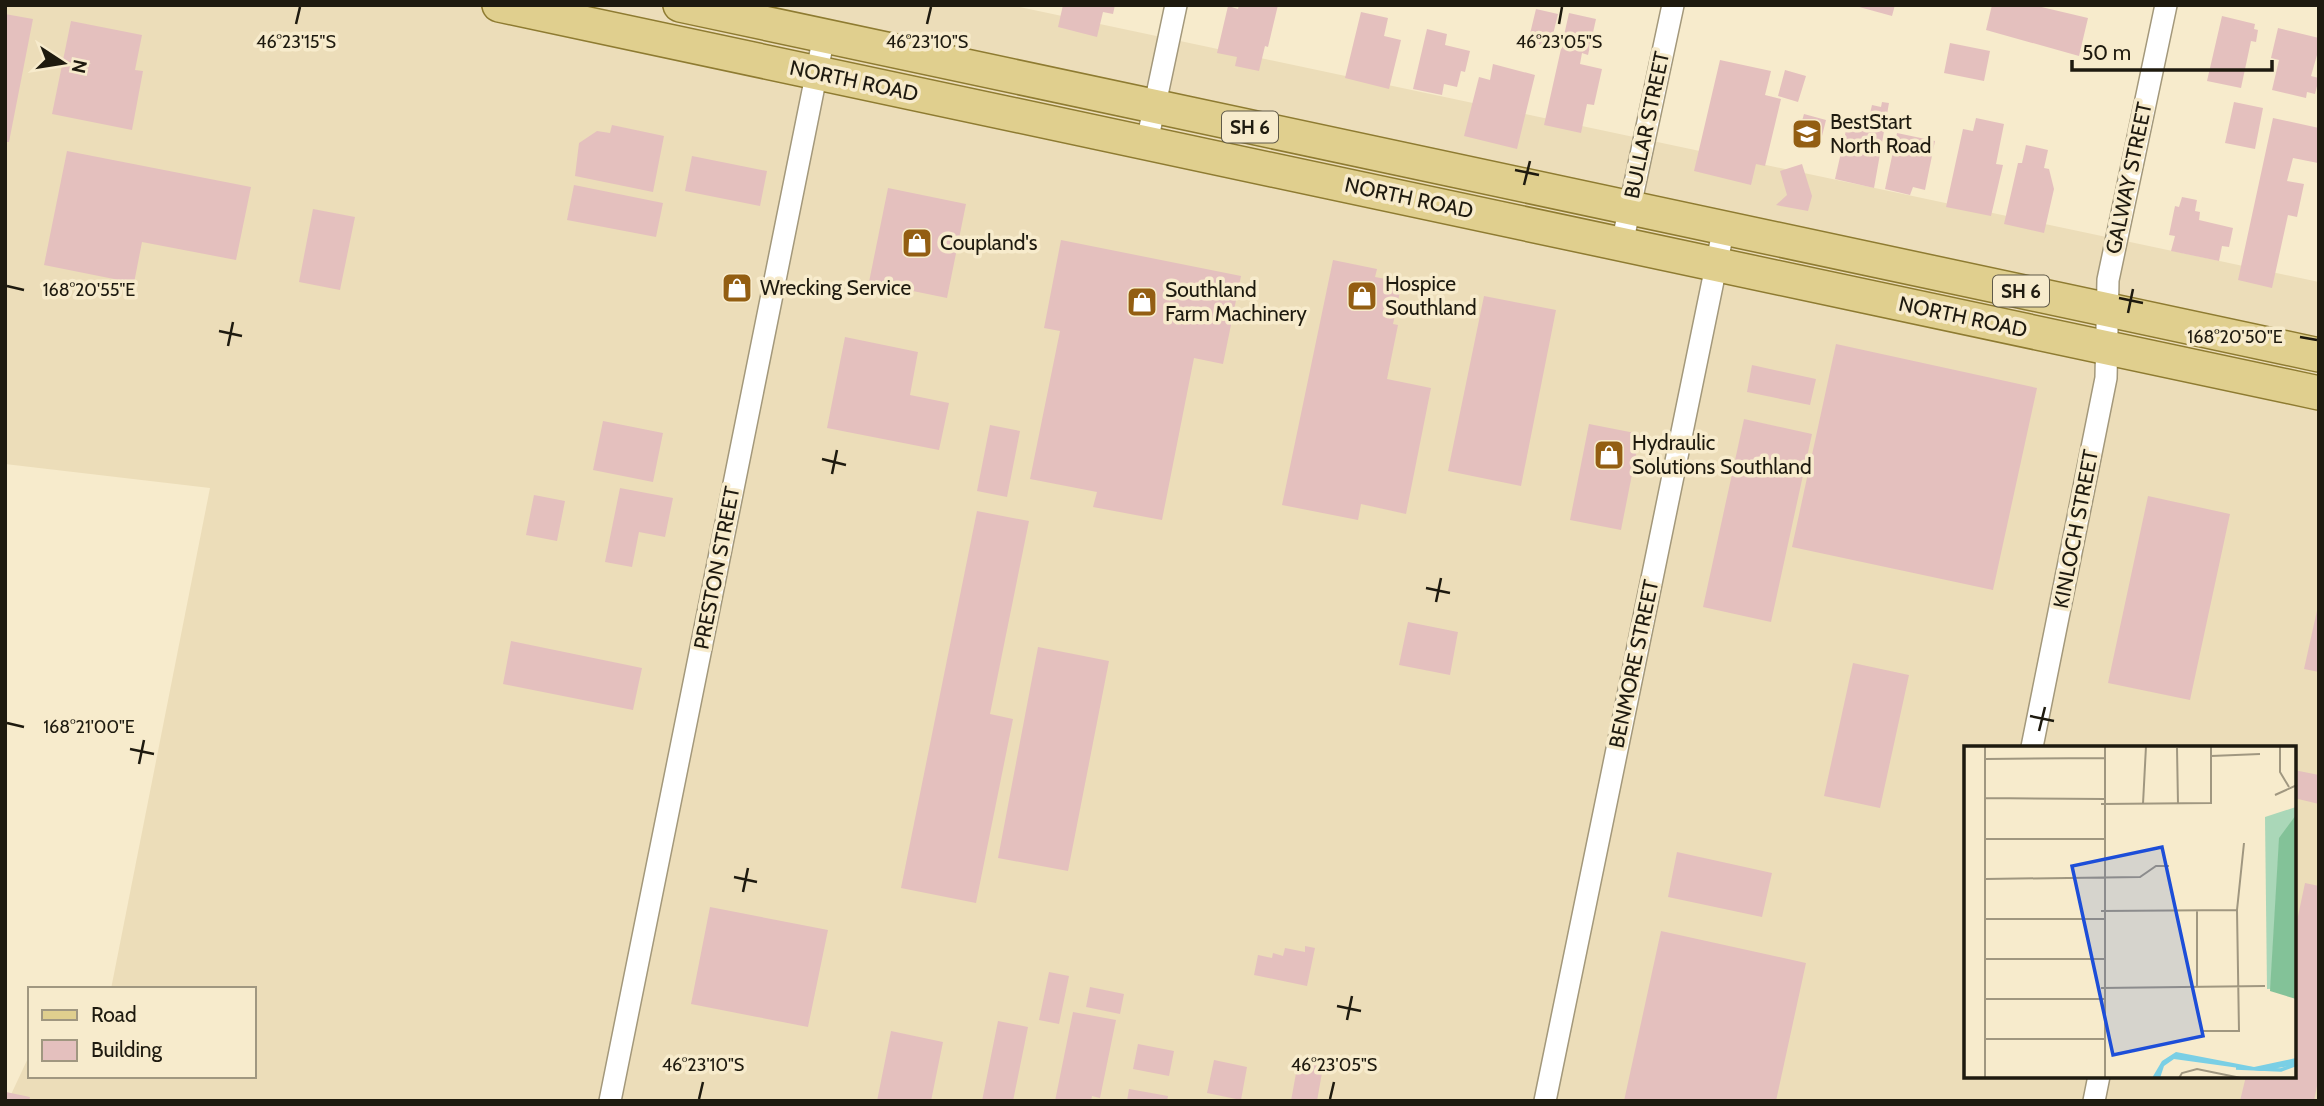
<svg xmlns="http://www.w3.org/2000/svg" width="2324" height="1106" font-family="Cabin,sans-serif">
<rect width="100%" height="100%" fill="#f7ebcc"/>
<path fill="#ecddb9" fill-rule="evenodd" d="M5,5h1005l1309,277v819h-2311l21,-45 1,20h224v-87h-143l99,-501 -205,-24zM1965,747h329v329h-329z"/>
<path fill="#e4c0be" d="M1063,5h52l-2,9 -10,-2 -6,25 -39,-10z
M1239,5h39l-10,42 -3,-1 -6,25 -24,-5 2,-9 -20,-4 11,-47 10,3z
M1852,5h43l-3,11z
M1992,5h41l55,13 -9,38 -93,-26z
M1536,9l22,5 -8,33 -22,-5z
M1361,12l27,6 -4,18 17,4 -12,49 -44,-11z
M1569,13l27,6 -8,36 -6,-2 -2,11 22,5 -8,36 -7,-1 -6,29 -37,-8z
M5,14l28,5 -24,123h-4z
M2222,16l33,8 -1,5 4,1 -2,12 -5,-1 -10,47 -34,-7z
M71,21l71,14 -7,35 8,1 -11,59 -80,-16z
M2278,28l41,10v10l-8,28 8,2 -4,16 -8,-2 -1,6 -34,-8 7,-30 -8,-2z
M1427,29l20,5 -2,11 25,6 -5,21 -4,-1 -4,16 -13,-3 -2,11 -29,-6z
M1950,43l40,8 -6,30 -40,-8z
M1720,60l51,11 -6,24 16,4 -16,67 -9,-2 -5,21 -57,-14z
M1493,64l42,11 -18,74 -53,-13 15,-59 11,3z
M1785,70l21,6 -8,26 -20,-6z
M1882,102l7,1 -15,85 -39,-9 12,-53 19,4 6,-25 9,2z
M2234,102l29,6 -8,41 -30,-6z
M1804,114l22,6 -7,28 -23,-6z
M1976,118l28,6 -8,40 7,1 -12,51 -45,-9 17,-78 10,2z
M2273,118l46,10v31l-1,4 -25,-5 -6,23 17,3 -7,33 -9,-2 -16,73 -34,-8z
M612,125l52,11 -11,56 -78,-16 4,-33 18,-12 13,2z
M1897,133l38,8 -10,49 -12,-3 -3,8 -25,-6z
M2026,145l22,5 -4,18 5,1 5,20 -10,44 -40,-9 14,-61h4z
M67,151l184,36 -15,73 -94,-18 -8,41 -90,-18z
M692,156l75,15 -7,35 -75,-15z
M1802,164l10,32 -4,15 -32,-6 11,-10 -7,-24z
M574,185l89,18 -7,34 -89,-17z
M888,188l78,16 -19,94 -78,-16z
M2182,197l15,3 -2,11 5,1 -1,8 34,8 -4,19 -7,-1 -3,15 -48,-10 4,-15 -6,-1 6,-29 4,1z
M313,209l42,8 -15,73 -41,-8z
M1061,240l180,36 -18,88 -29,-6 -32,162 -69,-13 4,-15 -67,-13 30,-148 -16,-3z
M1333,260l44,9 -2,8 27,5 -9,42 5,1 -11,54 44,9 -25,126 -45,-10 -3,16 -76,-15z
M1484,296l72,14 -35,176 -73,-15z
M845,337l73,15 -8,43 39,8 -10,47 -112,-22z
M1836,344l201,44 -44,202 -201,-43z
M1752,365l64,14 -6,26 -63,-13z
M1744,419l68,15 -41,188 -68,-15z
M603,421l60,12 -10,49 -60,-12z
M1589,424l51,10 -19,96 -51,-10z
M990,425l30,6 -13,66 -30,-6z
M620,488l53,10 -8,39 -26,-5 -7,35 -27,-5z
M534,495l31,6 -8,40 -31,-6z
M2148,496l82,18 -40,186 -82,-17z
M977,511l52,10 -39,193 23,5 -37,184 -75,-15z
M2318,606h1v66l-15,-3z
M1408,622l50,10 -8,43 -51,-10z
M511,641l131,27 -9,42 -130,-26z
M1038,647l71,14 -41,210 -70,-13z
M1853,663l56,12 -29,133 -56,-12z
M2294,770l25,5v29l-25,-6z
M1677,852l95,21 -10,44 -94,-20z
M2305,883l14,3v190l-5,25h-74l6,-25 17,4 1,-4h30v-141z
M710,907l118,23 -20,97 -117,-23z
M1661,931l145,32 -30,138h-152z
M1305,946l10,2 -8,38 -53,-11 4,-20 14,3 1,-5 10,3 2,-8 20,4z
M1049,972l20,4 -10,48 -20,-4z
M1090,987l34,7 -4,20 -34,-7z
M1073,1012l43,8 -16,78 -8,-2 -1,5h-36z
M998,1021l30,6 -15,74h-31z
M891,1031l52,11 -12,59h-54z
M1138,1044l36,7 -5,25 -36,-7z
M1214,1060l33,7 -6,33 -34,-7z
M1298,1062l25,5 -6,34h-26z
M1129,1089l39,7 -1,5h-40z
M6,1092l24,5 -1,4h-24z"/>
<g fill="none" stroke-linecap="round" stroke-linejoin="round">
<g stroke="#a3987b" stroke-width="24">
<path id="street" d="M1147,142l29,-137
M1622,244l51,-239
M2032,747l74,-369 2,-98 58,-275
M610,1101l214,-1065
M1545,1101l179,-874
M2094,1101l5,-25"/>
</g>
<g stroke="#8e7b31" stroke-width="36">
<path id="primary" d="M499,5l1820,388
M680,5l1639,350"/>
</g>
<use href="#street" stroke="#fff" stroke-width="21"/>
<use href="#primary" stroke="#e0cf8e" stroke-width="33"/>
</g>
<path fill="none" stroke="#1e1a0f" stroke-width="2.5" d="M296,24l4,-17M927,24l4,-17M1559,24l3,-17M1515,170l24,5M1524,185l6,-24M7,286l17,4M2119,298l24,5M2128,313l5,-24M219,331l23,5M2300,337l17,3M228,346l5,-24M822,459l24,6M832,474l5,-24M1426,588l24,5M1436,602l5,-24M2030,716l24,5M7,723l17,4M2039,731l6,-24M130,749l24,5M139,764l5,-24M734,877l23,5M743,892l5,-24M1337,1006l24,5M1347,1020l5,-24M699,1099l4,-17M1330,1099l4,-17"/>
<defs>
<g id="school-square" transform="scale(1.575)"><rect x="-9" y="-9" width="18" height="18" rx="4" fill="#935e12" stroke="#f7ebcc"/><path d="M0-5L7-2L0 1L-7-2ZM-4 1L0 2.5L4 1V4Q0 6-4 4Z" fill="#fff"/></g>
<g id="shop-square" transform="scale(1.575)"><rect x="-9" y="-9" width="18" height="18" rx="4" fill="#935e12" stroke="#f7ebcc"/><path d="M-5-2.5h2.3a2.7 3.5 0 0 1 5.4 0H5L5.5 6h-11ZM-1.5-2.5h3a1.5 2.3 0 0 0-3 0Z" fill="#fff"/></g>
</defs>
<g fill-rule="evenodd">
<use href="#school-square" x="1807" y="134"/>
<use href="#shop-square" x="917" y="243"/>
<use href="#shop-square" x="737" y="288"/>
<use href="#shop-square" x="1362" y="296"/>
<use href="#shop-square" x="1142" y="302"/>
<use href="#shop-square" x="1609" y="455"/>
</g>
<g text-anchor="middle" stroke-width="7" stroke-linejoin="round" paint-order="stroke">
<g fill="#f7ebcc" stroke="#5f5948" stroke-width="2">
<rect x="1222" y="111.5" width="56" height="31" rx="5"/>
<rect x="1993" y="275.5" width="56" height="31" rx="5"/>
</g>
<g font-size="19" font-weight="bold" fill="#1e1a0f">
<text x="1250" y="134">SH 6</text>
<text x="2021" y="298">SH 6</text>
</g>
<g font-size="21" fill="#1e1a0f" stroke="#f7ebcc">
<text transform="translate(854 81) rotate(12)" y="7">NORTH ROAD</text>
<text transform="translate(1647 125) rotate(-78)" y="7">BULLAR STREET</text>
<text transform="translate(2129 178) rotate(-78)" y="7">GALWAY STREET</text>
<text transform="translate(1409 198) rotate(12)" y="7">NORTH ROAD</text>
<text transform="translate(1963 317) rotate(12)" y="7">NORTH ROAD</text>
<text transform="translate(2076 529) rotate(-79)" y="7">KINLOCH STREET</text>
<text transform="translate(717 568) rotate(-79)" y="7">PRESTON STREET</text>
<text transform="translate(1634 664) rotate(-78)" y="7">BENMORE STREET</text>
</g>
<g font-size="21" fill="#1e1a0f" stroke="#f7ebcc" text-anchor="start">
<text x="1830" y="129">BestStart<tspan x="1830" dy="24">North Road</tspan></text>
<text x="940" y="250">Coupland's</text>
<text x="1385" y="291">Hospice<tspan x="1385" dy="24">Southland</tspan></text>
<text x="760" y="295">Wrecking Service</text>
<text x="1165" y="297">Southland<tspan x="1165" dy="24">Farm Machinery</tspan></text>
<text x="1632" y="450">Hydraulic<tspan x="1632" dy="24">Solutions Southland</tspan></text>
</g>
</g>
<g transform="translate(1964 746)">
<rect width="332" height="332" fill="#f7ebcc"/>
<path d="M332,61v181l-29,1 -2,-172z" fill="#aad7b8"/>
<path d="M332,69v184l-26,-8 9,-153z" fill="#83c298"/>
<path d="M212,306l78,15 42,-9v7l-35,6 -87,-12 -10,7 -4,12h-8l10,-17z" fill="#7acfe5"/>
<path fill="none" stroke="#7acfe5" stroke-width="3.5" d="M272,322l45,2 16,-6"/>
<path fill="none" stroke="#a09780" stroke-width="2" d="M316,0v26l9,15M213,2l1,56M247,10l49,-2M21,13l120,-1M311,49l22,-10M21,52l119,1M137,58l110,-1v-57M179,58l3,-58M21,93h120M21,133l155,-2 16,-11h13M137,165l136,-1M21,173h119M21,213h119M233,240v-76M137,242l164,-2M21,253h119M238,285h37l-2,-121 7,-67M21,293h120M21,332v-332M141,332v-332M215,332l3,-5 15,-4 44,9"/>
<path fill="#1d4ed8" fill-opacity="0.15" stroke="#1d4ed8" stroke-width="3.5" d="M198,101l41,189 -90,19 -41,-189z"/>
<rect width="332" height="332" fill="none" stroke="#1e1a0f" stroke-width="3.5"/>
</g>
<g font-size="18" text-anchor="middle" fill="#1e1a0f" stroke="#f7ebcc" stroke-width="7" stroke-linejoin="round" paint-order="stroke">
<text x="296" y="48">46°23'15"S</text>
<text x="927" y="48">46°23'10"S</text>
<text x="1559" y="48">46°23'05"S</text>
<text x="89" y="296">168°20'55"E</text>
<text x="2235" y="343">168°20'50"E</text>
<text x="89" y="733">168°21'00"E</text>
<text x="703" y="1071">46°23'10"S</text>
<text x="1334" y="1071">46°23'05"S</text>
</g>
<rect width="2324" height="1106" fill="none" stroke="#1e1a0f" stroke-width="14"/>
<rect x="28" y="987" width="228" height="91" fill="#f7ebcc" stroke="#a09780" stroke-width="2"/>
<rect x="42" y="1010" width="35" height="10" fill="#e0cf8e" stroke="#a09780" stroke-width="2"/>
<text x="91" y="1022" font-size="21" fill="#1e1a0f">Road</text>
<rect x="42" y="1040" width="35" height="21" fill="#e4c0be" stroke="#a09780" stroke-width="2"/>
<text x="91" y="1057" font-size="21" fill="#1e1a0f">Building</text>
<g transform="translate(63 63) rotate(102)" stroke="#f7ebcc" stroke-width="5" paint-order="stroke">
<path d="M0-5L12 26L0 18L-12 26Z" fill="#1e1a0f"/>
<text y="-10" font-size="19" font-weight="bold" text-anchor="middle" fill="#1e1a0f">N</text>
</g>
<path d="M2072 60v10h200v-10" fill="none" stroke="#1e1a0f" stroke-width="3.5"/>
<text x="2082" y="60" font-size="21" fill="#1e1a0f" stroke="#f7ebcc" stroke-width="5" paint-order="stroke">50 m</text>
</svg>
